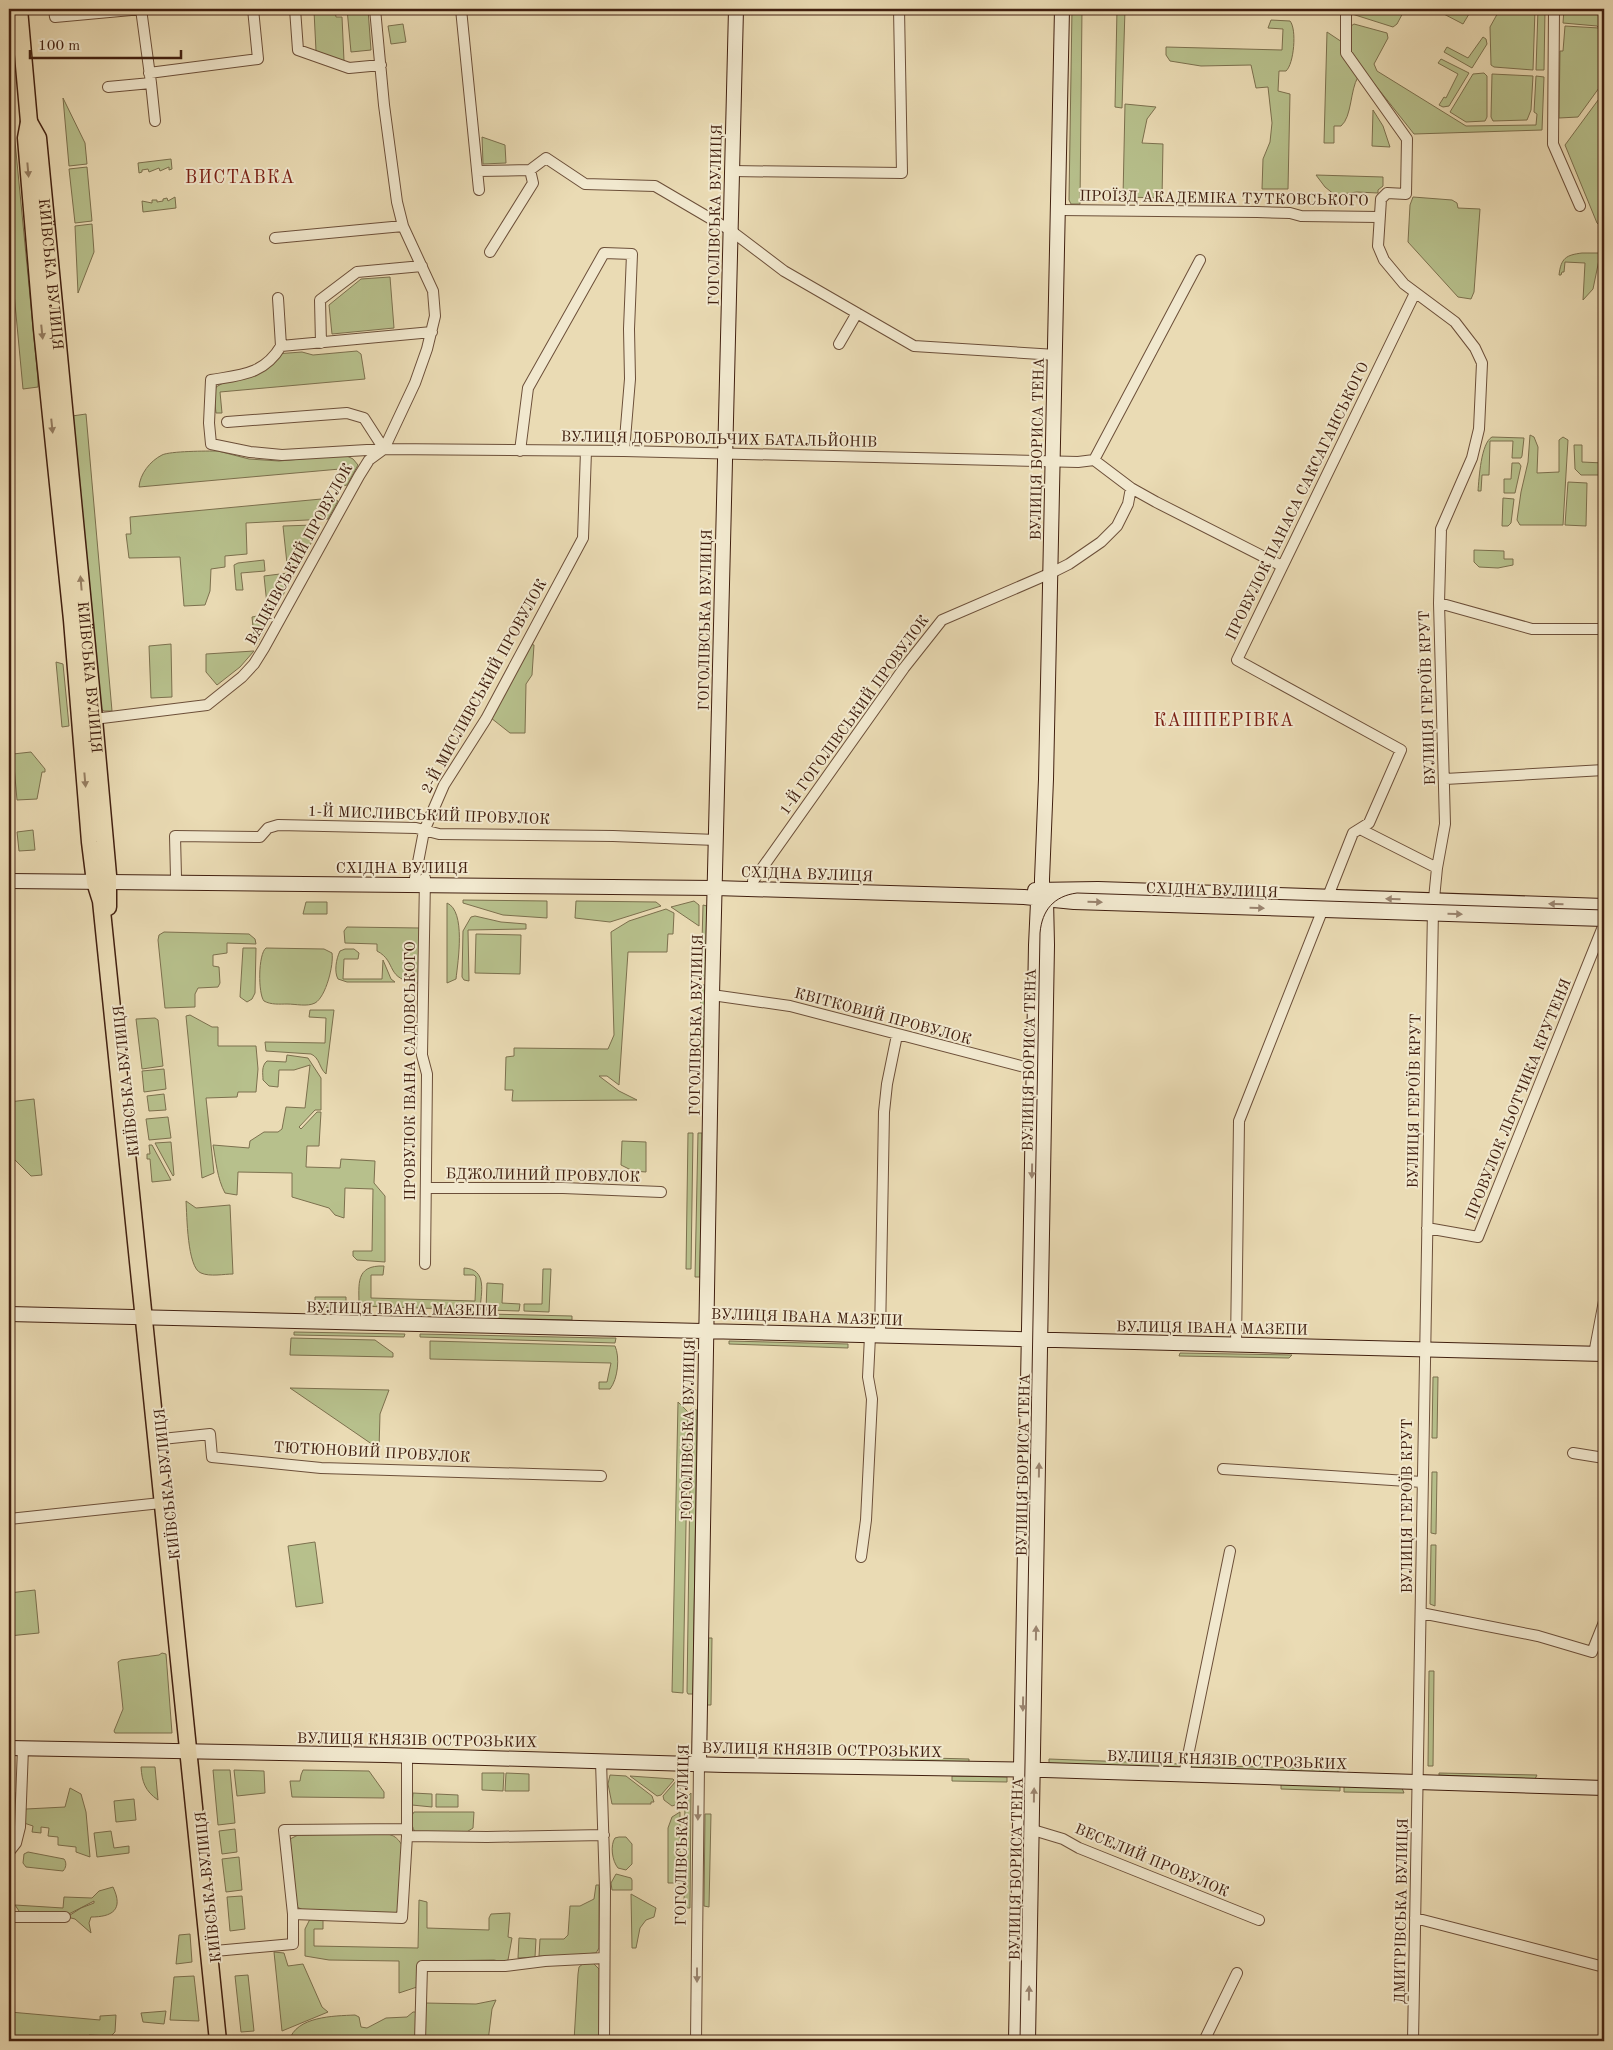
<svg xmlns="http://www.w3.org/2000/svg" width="1613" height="2050" font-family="'Old Standard TT',serif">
<rect width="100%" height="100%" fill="#eadbb4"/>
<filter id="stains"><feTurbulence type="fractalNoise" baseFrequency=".004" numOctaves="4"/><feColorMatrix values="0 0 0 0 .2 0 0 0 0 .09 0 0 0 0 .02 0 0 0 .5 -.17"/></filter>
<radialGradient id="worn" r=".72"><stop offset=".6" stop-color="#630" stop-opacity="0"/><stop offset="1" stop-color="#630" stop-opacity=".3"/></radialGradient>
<path fill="#b7c08c" stroke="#7c704e" d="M347,9h21l3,41 -20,2z
M1072,9h10l-2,195h-9l-2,-4z
M1117,9h8l-3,99 -7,-1z
M1350,9h55l-8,15 -4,3 -41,-13z
M1441,9h31l-9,15 -23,-12z
M1500,9h35l-2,61 -39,-3 -3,-2 -1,-38z
M1538,9h7l-1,61h-8z
M1564,9h40v72l-26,36 -19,1 1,-67h3l2,-25 34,2 -2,-2 -34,-3z
M314,11h21l1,6h6l2,44 -28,-10z
M1271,20l19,1c7,8 4,43 -4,50h-7l-1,20 12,3 -2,95h-26l1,-30 7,-17 2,-19 -4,-36 -12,1 -5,-23 -50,1 -31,-5 -4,-6v-8l116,3 1,-21 -15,-1z
M403,24l3,18 -15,2 -3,-18z
M1354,24l33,9 1,5 -14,26 3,7 89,55 70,-1 1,-11 -3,-2 2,-36 8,1 -2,53 -128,4 -57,-72 -6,-11v-25z
M1327,32l15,10 16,35c-8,13 -6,40 -17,49h-7v17h-10z
M1483,37l3,2 1,5 -15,24 -28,-16 3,-5 21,11z
M1441,59l28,14 -20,33 -6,1 -4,-2 5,-8 2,1 12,-24 -20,-11z
M1484,73l3,3v41l-2,4 -19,1 -16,-10 23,-38z
M1492,74l41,2 -2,34 -4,10 -34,1 -2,-4z
M1604,92v134h-4l-3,-3 -32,-78z
M63,98l22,45 2,21 -18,2z
M1125,104l31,3 -9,12 -5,24 21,1 -1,54 -39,-1z
M1373,110l10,16 7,21 -18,-1z
M13,121l25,258v8l-15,2 -14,-149v-118z
M482,137l23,8 1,18 -23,1z
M171,159l1,10 -3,1v-3l-9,4 -1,-3 -10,4 -1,-3 -6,1v2l-3,1 -1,-10z
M87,167l5,54 -17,2 -6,-54z
M1316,175l67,2v9l-5,4v3l-21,-1 -22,3 -10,-8z
M175,197l1,11 -33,4 -1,-11 10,2v-3h5v2l6,-1v-2l4,-1 1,3z
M1413,197l39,3 5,3 1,5 22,1 -6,83 -3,7 -13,-2 -50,-55 2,-37z
M92,224l2,28 -16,41 -3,-67z
M1582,253h16l2,2 -7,34 -10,11 2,-37 -20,-1 -1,10h-2l-1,3h-2c2,-17 7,-20 23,-22z
M390,277l4,51 -62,6 -3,-29 32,-26z
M357,351l4,3 4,25 -145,13 2,21h-6l-2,-18 2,-8 59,-33 27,-2 11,3z
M86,414l26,297h-8l-6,-4 -26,-291z
M1530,435l4,2 4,10 -1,26 22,-1v-32l4,-3 5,3 -5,85h-43l-3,-5 4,-28 7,-30z
M1492,437l32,1 -2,18 -1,2h-9l1,-17h-23l-1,34h-7l-1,16h-3c1,-13 3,-48 14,-54z
M1574,445h8v17l21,1 1,-16v28h-23l-6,-6z
M218,451l31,8 30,2 66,-6 8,4 5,6 -11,20 -4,1 -3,-17 -201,18c1,-13 11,-26 23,-32 8,-4 45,-4 56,-4z
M1512,463h7l2,3 -6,27h-11v-14h7z
M1568,482l19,1 -1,43 -21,-1z
M332,498l6,3 -10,18 -82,4 1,31 -22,2v11l-14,2 -1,22 -5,14 -21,1 -4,-49 -51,1 -3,-24h5l-1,-17z
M1503,498l11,1 -3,24 -3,3h-6z
M314,525l3,2v5l-62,115 -3,-30 16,-3 -4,-38 24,-3 -5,-47z
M1474,550l30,1v8h9v6l-15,3 -19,-1 -5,-5z
M264,560l1,11 -24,2 2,17h-7l-2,-25 4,-2z
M171,644l1,53 -21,1 -2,-52z
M530,644l4,1 -2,30 -6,9 -1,49h-15l-19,-15z
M254,651l-14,16 -23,18 -11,-13v-18z
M56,662l7,2 6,62 -7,1z
M31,752l14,17v3h-3l-5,27 -20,1 -4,-46z
M33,830l2,20 -16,1 -2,-19z
M463,900l84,1v17l-44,-3 -40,-12z
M576,901l80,1 5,4 -51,16 -35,-4z
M694,901l5,4v21l-28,-19z
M306,902h21v12h-24z
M447,903c19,8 11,58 9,76l-9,4z
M703,905l4,1 -1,73h-5z
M666,909l8,4 -1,21h-5l-1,18h-39l-9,133 -12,-9h-8l20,15 18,9 -125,1 1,-11h-8l1,-33 8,-1v-8l94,1 6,-14 -3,-103 18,-11z
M475,916l26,6 25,2v5l-58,1 1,51 -5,-1 -2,-3 1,-46 8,-14z
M347,927l73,1 -1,55c-35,-3 -21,-21 -42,-32v-7l-32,-1 -1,-12z
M164,932l85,2 6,5 1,5 -29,-1v10l-14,2v11l6,1 1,16 -2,4 -20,1 -3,6v13l-30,1 -7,-68 1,-5z
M476,934l45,1 -1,39 -45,-1z
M243,948h13l-1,45 -3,6 -5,3 -7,-5z
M266,948l58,1 8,4c2,11 -6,44 -17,50 -8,4 -19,1 -28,1 -7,0 -16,1 -23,-3 -6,-7 -6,-47 2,-53z
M345,949h9l5,4 -1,6h-14l-1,20h39l1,-19 8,19 4,3h-48l-9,-3c-4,-7 -2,-20 2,-28z
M701,985h4l-1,62h-4z
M310,1010h24l-8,64c-7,-6 -6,-16 -15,-20l-45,-3 -1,-9 60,1 1,-25 -17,-1z
M190,1015l22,12h6v19h38l2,23 -2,23h-18l-1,5 -31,1 8,75 -12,5 -16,-162z
M155,1018l3,2 5,46 -21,3 -6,-50z
M287,1055l21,3 13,20v32h-6l-16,17 2,2 16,-17h4l-2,34h-12l-1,21 34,1 1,-9 34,2 -1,22 11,13v66l-28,-2 -4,-4v-5h19l1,-62 -28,-1 -1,30 -9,-3 -6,-7 -37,-11v-24l-54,-1 -1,23 -12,-2c-8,-15 -9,-32 -12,-48l36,3 1,-7 14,-9h14l4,-3 4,-22 19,1 5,-43 -16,5h-15l-1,17 -9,-1 -6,-6c0,-6 -2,-14 4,-19l19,1z
M164,1069l2,20 -22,3 -2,-21z
M164,1094l2,16 -17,1 -2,-15z
M34,1099l8,76 -11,1 -22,-22v-52z
M168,1117l3,21 -22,2 -3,-21z
M688,1133h5l-2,136h-5z
M698,1133h4l-2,144h-5z
M622,1141l24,1v30l-13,-1 -12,-6z
M171,1142l3,33 -1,1 -18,-33z
M149,1145h3l19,35 -19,2 -2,-23h-3v-5h3z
M186,1201l10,7 34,-3 3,69c-9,0 -23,3 -32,-1 -14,-5 -14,-58 -15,-72z
M384,1266l-1,9h-12v23l104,3 1,-24 -2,-2h-10v-7c24,1 17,25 16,42l-121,-4c0,-22 -4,-41 25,-40z
M543,1269h8l-2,43 -25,-1v-7h18z
M487,1283l16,1 -1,19 18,1 -1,7 -33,-1z
M315,1297h31v11l-31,-1z
M488,1314l84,2v4l-84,-2z
M294,1332l111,2 -1,3 -110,-2z
M420,1334l183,4h13l-1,5 -195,-6z
M291,1338l84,2 18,13v4l-103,-2z
M430,1341l185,5c5,11 3,33 -5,43h-11v-7h8l4,-19 -181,-4z
M729,1341l119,3v4l-119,-4z
M1180,1353l112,2 -3,3 -110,-2z
M1433,1377h5l-1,61h-5z
M290,1388l99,2 -9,24 -1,35z
M678,1402l10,10 -5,281 -11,-1z
M691,1409l6,1 -4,284h-5l-1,-2z
M1432,1472h5l-1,62 -5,-1z
M315,1542l8,61 -27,4 -8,-61z
M1431,1545h5l-1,61 -5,-2z
M35,1590l4,43 -30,3v-43z
M707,1638h5l-1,67h-5z
M162,1653l4,1 6,79h-57l-1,-2 9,-22 -5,-47 3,-2 38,-5z
M1429,1671h5l-1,95h-5z
M893,1757l76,2v4l-76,-2z
M1049,1759l134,5v4l-134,-4z
M1188,1765l150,4v4l-151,-5z
M141,1767h14l3,33c-13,-9 -16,-18 -17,-33z
M213,1770h17l5,53 -17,2z
M234,1770l30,1 1,22 -28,3z
M303,1770l66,1 15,21v6l-92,-1 -2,-16h10l1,-6z
M482,1773h22l-1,18 -21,-1z
M506,1773l23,1v17h-24z
M1439,1773l98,2 -2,4 -96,-4z
M610,1775l16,1 26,20 2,6h-3v2h-39l-4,-20z
M630,1776l43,3 1,1 -13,15 -4,1z
M952,1776l55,1v5l-55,-1z
M676,1781l4,6v16l-8,3 -8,-6 -1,-4z
M1281,1784l59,2v5l-59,-2z
M1344,1786l58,2 2,5 -60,-1z
M70,1788l11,6 5,18 4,45 -14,-5v-5l-18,-2v-8l-10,-1 1,-8 -8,-1v6l-9,-1 1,-6 -9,-3 1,-12 1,-2 39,-2z
M9,1791l6,1c2,17 3,34 -6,50z
M413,1793l19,1v13l-20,-2z
M691,1793l-1,115h-6l1,-109z
M436,1794l22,1v12h-22z
M134,1799l2,21 -20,2 -2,-21z
M414,1812h60l-1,16 -8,5 -49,1c-4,-7 -7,-15 -2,-22z
M680,1812v71h-12v-55l4,-11z
M705,1814h6l-2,93 -5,-1z
M235,1829l2,23 -15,2 -3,-23z
M111,1831l3,17 15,-2v7l-32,4 -3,-24z
M377,1833c13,1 19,1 26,14l-5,65 -4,2 -89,-3 -8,-4 -7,-68 8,-4z
M619,1837h7l6,7v20l-6,6 -8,-2c-6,-7 -8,-23 -3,-30z
M28,1852l36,7c3,4 2,9 -1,12l-37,-4 -3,-4 1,-9z
M239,1857l3,33 -16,2 -4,-33z
M616,1874l15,4 1,2v10h-20l-1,-7z
M596,1885h3v63l-3,5 -47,4 -10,-1 1,-17h24l4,-4 2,-29h10l14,-7z
M113,1887c11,23 -1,30 -22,30l-2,6 2,10 -16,-14 -8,-2 14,-9 13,-5v-2l-29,15 -44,-2 -6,-9 48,3 1,-11 28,1 7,-7z
M631,1894l25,14 -2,9 -8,3 -6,8 -4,20h-4z
M242,1896l3,33 -15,2 -3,-34z
M419,1900l8,2v26l62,2v-12l2,-4 19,-1 -2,24 4,1 -4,22 -5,2 -9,-2 -64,1 -13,26 -18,6v-32l-70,-1 -24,-4v-27l5,-10 13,1v9h-9v17l104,2z
M190,1934l2,28 -16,2 3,-29z
M519,1938l17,1 -1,18 -17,1z
M274,1952l10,1 4,13 15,-2 19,43 6,5 -46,19z
M584,1963h9l6,6v72h-25l4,-67 1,-7z
M9,1970l2,1 -1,41 90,8v-4l16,-1 -1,17 -4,4 -22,-1 -1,6h-79z
M248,1975l6,56 -13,1 -6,-56z
M194,1976l5,45 -29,-1 4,-43z
M496,2000l-4,9 -4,32h-63v-38l51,1z
M166,2011l-2,13 -21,-2 -2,-9z
M413,2012h6l-3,29h-127c7,-25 45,-25 66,-26l4,2 2,10 6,1 19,-10 21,-1z"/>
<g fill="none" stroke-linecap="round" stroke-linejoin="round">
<g stroke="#6c4f39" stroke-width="12">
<path id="street" d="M54,9l1,8 87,-8
M295,9l3,41 51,18 32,-3
M461,9l18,181
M1346,9v44l61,86 -1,55 -19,-1 -6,6 -3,47 6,14 20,24 51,38 20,26 7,15 -3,66 -7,29 -31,71 -2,74 6,221 -8,44 -4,41 -20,1132
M1554,9l-1,135 27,62
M149,73l109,-14 -5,-50
M151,83l4,38
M108,87l43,-4 -10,-74
M477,171l53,-1 16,-12 39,26 70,2 75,44 54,41 130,75 142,9
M732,171l170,2 -3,-164
M1059,210l198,2 33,1 11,3 77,1
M275,238l128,-12
M490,252l43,-69 -3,-13
M278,298l3,48
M432,332l-151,14c-17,29 -41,29 -70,34l-2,43 2,21 39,8 32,3 102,-6 240,2 454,11 16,-2
M321,343l-1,-43 37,-28 65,-6
M839,344l18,-31
M227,422l120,-9 17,5 20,31
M520,451l8,-63 76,-135 28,1 -3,75 1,50 -6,72
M1131,488l25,14 126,64
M1439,603l93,26h72
M94,719l113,-14 35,-28 12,-13 10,-16 95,-172 10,-16 15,-11 31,-66 12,-34 8,-33 -2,-25 -30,-65 -6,-24 -13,-97 -9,-96
M1445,779l159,-9
M1360,829l77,39
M176,877l-1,-41 85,1 8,-9 10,-3 138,3 23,6 174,2 103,4
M415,878l9,-47 20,-46 42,-66 97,-181 3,-87
M425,878l-3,177 5,19 -2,190
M753,881l151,-213 38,-48 109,-47 18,-9 32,-22 16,-16 11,-22 3,-16 -37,-28 106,-200
M712,995l78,11 250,65
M426,1188h137l98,4
M1427,1228l51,9 126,-313
M880,1336l4,-224 3,-28 10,-49
M1236,1345l3,-224 114,-288 16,-10 32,-73 -164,-90 178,-367
M1594,1354l10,-53
M162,1439l48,-5 2,23 109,11 280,8
M1573,1453l31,5
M1223,1469l199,13
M9,1519l152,-16
M861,1557l5,-37 6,-121 -4,-22 2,-41
M1421,1613l117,23 54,16 12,-30
M601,1761l4,128 -1,152
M1184,1775l46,-224
M406,1829l-122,1 9,84 109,4 5,-82v-80
M1033,1830l30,9 16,9 180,72
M407,1836l80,1 117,-2
M9,1852l7,-9 4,-16 3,-79
M9,1917h56
M1415,1918l189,49
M215,1951l78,-7v-30
M420,2041l2,-75h83l40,-5 59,-3
M696,2041l3,-277
M1204,2041l33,-68"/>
</g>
<g stroke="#422010" stroke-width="16">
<path id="secondary" d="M9,881l706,7 309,9 50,5 530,17
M1035,890l63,-1 506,17
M9,1314c531,17 1064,22 1595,40
M9,1748l376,7 340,10 320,5 559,18
M699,1764l13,-769 24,-986
M1016,2041l20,-1096 2,-43
M1028,2041l19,-1096 -1,-46 -4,-10v-10l4,-100 16,-770"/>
</g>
<g stroke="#422010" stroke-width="19">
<g id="primary">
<path d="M19,9l10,113 -3,16 16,191 30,291 18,222 5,40 6,19 117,1140"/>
<path id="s1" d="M29,122l9,16 56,581 14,156v32"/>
</g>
</g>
<use href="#street" stroke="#f1e8ce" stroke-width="10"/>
<use href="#secondary" stroke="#f1e8ce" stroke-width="14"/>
<use href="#primary" stroke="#eadbb4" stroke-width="16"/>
<path stroke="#422010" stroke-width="1" d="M1020,2041l20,-1108c2,-23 14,-37 37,-40l527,17"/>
</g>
<defs><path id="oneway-solid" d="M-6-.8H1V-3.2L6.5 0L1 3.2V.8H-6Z" transform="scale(1.25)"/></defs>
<g fill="#967e62">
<use href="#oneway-solid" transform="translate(28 170) rotate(85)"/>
<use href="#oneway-solid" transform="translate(42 332) rotate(84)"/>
<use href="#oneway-solid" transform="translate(52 426) rotate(84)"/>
<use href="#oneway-solid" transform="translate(81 583) rotate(-95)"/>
<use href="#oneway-solid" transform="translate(85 780) rotate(85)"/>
</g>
<g fill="#9a846f">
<use href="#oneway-solid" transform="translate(1393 899) rotate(-179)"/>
<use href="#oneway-solid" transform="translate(1095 902) rotate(2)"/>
<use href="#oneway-solid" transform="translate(1556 904) rotate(-178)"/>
<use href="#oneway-solid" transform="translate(1257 908) rotate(2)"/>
<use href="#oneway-solid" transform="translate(1455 914) rotate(2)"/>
<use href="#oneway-solid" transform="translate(1032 1171) rotate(91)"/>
<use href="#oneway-solid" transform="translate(1039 1470) rotate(-89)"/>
<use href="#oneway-solid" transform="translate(1036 1633) rotate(-89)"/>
<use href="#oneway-solid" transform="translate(1023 1704) rotate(91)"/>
<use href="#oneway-solid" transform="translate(1034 1795) rotate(-89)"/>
<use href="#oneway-solid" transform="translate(698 1813) rotate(91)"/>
<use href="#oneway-solid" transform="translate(697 1975) rotate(90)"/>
<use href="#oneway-solid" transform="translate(1029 1993) rotate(-89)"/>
</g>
<g text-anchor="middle" stroke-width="4" stroke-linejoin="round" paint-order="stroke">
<g font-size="15" fill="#422010" stroke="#f1e8ce">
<text transform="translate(1224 198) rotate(1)" y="5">ПРОЇЗД АКАДЕМІКА ТУТКОВСЬКОГО</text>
<text transform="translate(715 215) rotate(-89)" y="5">ГОГОЛІВСЬКА ВУЛИЦЯ</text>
<text dy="5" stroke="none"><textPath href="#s1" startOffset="155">КИЇВСЬКА ВУЛИЦЯ</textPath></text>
<text transform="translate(719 439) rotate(1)" y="5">ВУЛИЦЯ ДОБРОВОЛЬЧИХ БАТАЛЬЙОНІВ</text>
<text transform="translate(1037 449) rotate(-89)" y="5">ВУЛИЦЯ БОРИСА ТЕНА</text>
<text transform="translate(1297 501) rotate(-64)" y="5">ПРОВУЛОК ПАНАСА САКСАГАНСЬКОГО</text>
<text transform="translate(299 554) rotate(-61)" y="5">ВАЦКІВСЬКИЙ ПРОВУЛОК</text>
<text transform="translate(705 620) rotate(-89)" y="5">ГОГОЛІВСЬКА ВУЛИЦЯ</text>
<text dy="5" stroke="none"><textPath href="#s1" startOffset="560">КИЇВСЬКА ВУЛИЦЯ</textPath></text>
<text transform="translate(484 686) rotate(-61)" y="5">2-Й МИСЛИВСЬКИЙ ПРОВУЛОК</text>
<text transform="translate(1427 698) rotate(-92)" y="5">ВУЛИЦЯ ГЕРОЇВ КРУТ</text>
<text transform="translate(854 715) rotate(-54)" y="5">1-Й ГОГОЛІВСЬКИЙ ПРОВУЛОК</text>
<text transform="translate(429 815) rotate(2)" y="5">1-Й МИСЛИВСЬКИЙ ПРОВУЛОК</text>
<text x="402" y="873">СХІДНА ВУЛИЦЯ</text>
<text transform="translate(807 874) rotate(2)" y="5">СХІДНА ВУЛИЦЯ</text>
<text transform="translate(1212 890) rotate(2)" y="5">СХІДНА ВУЛИЦЯ</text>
<text transform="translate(883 1016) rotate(15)" y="5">КВІТКОВИЙ ПРОВУЛОК</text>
<text transform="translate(696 1025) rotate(-89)" y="5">ГОГОЛІВСЬКА ВУЛИЦЯ</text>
<text transform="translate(1029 1060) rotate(-89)" y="5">ВУЛИЦЯ БОРИСА ТЕНА</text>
<text transform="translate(410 1071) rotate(-90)" y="5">ПРОВУЛОК ІВАНА САДОВСЬКОГО</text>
<text transform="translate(126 1081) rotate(-96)" y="5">КИЇВСЬКА ВУЛИЦЯ</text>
<text transform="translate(1518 1099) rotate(-68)" y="5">ПРОВУЛОК ЛЬОТЧИКА КРУТЕНЯ</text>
<text transform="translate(1414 1101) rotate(-89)" y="5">ВУЛИЦЯ ГЕРОЇВ КРУТ</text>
<text transform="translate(543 1175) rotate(1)" y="5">БДЖОЛИНИЙ ПРОВУЛОК</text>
<text transform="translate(402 1309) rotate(1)" y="5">ВУЛИЦЯ ІВАНА МАЗЕПИ</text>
<text transform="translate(807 1317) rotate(2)" y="5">ВУЛИЦЯ ІВАНА МАЗЕПИ</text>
<text transform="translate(1212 1328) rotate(1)" y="5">ВУЛИЦЯ ІВАНА МАЗЕПИ</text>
<text transform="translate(688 1430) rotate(-89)" y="5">ГОГОЛІВСЬКА ВУЛИЦЯ</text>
<text transform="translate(372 1452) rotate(3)" y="5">ТЮТЮНОВИЙ ПРОВУЛОК</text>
<text transform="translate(1023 1465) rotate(-89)" y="5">ВУЛИЦЯ БОРИСА ТЕНА</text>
<text transform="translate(167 1484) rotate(-96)" y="5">КИЇВСЬКА ВУЛИЦЯ</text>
<text transform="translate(1407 1506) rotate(-90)" y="5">ВУЛИЦЯ ГЕРОЇВ КРУТ</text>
<text transform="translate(417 1740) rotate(1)" y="5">ВУЛИЦЯ КНЯЗІВ ОСТРОЗЬКИХ</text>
<text transform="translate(822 1750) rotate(1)" y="5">ВУЛИЦЯ КНЯЗІВ ОСТРОЗЬКИХ</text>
<text transform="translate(1227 1760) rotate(2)" y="5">ВУЛИЦЯ КНЯЗІВ ОСТРОЗЬКИХ</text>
<text transform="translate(682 1835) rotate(-89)" y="5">ГОГОЛІВСЬКА ВУЛИЦЯ</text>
<text transform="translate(1152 1860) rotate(23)" y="5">ВЕСЕЛИЙ ПРОВУЛОК</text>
<text transform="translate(1016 1869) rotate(-89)" y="5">ВУЛИЦЯ БОРИСА ТЕНА</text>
<text transform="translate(208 1887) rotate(-96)" y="5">КИЇВСЬКА ВУЛИЦЯ</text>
<text transform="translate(1401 1911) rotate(-89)" y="5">ДМИТРІВСЬКА ВУЛИЦЯ</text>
</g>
<g font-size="18" letter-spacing="1" fill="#7a1f14" stroke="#f1e8ce">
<text x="240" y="183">ВИСТАВКА</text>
<text x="1224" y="726">КАШПЕРІВКА</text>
</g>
</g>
<rect width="1613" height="2050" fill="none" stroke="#eadbb4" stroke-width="30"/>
<rect x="10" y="10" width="1593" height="2030" fill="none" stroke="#422010" stroke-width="2.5"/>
<rect x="15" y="15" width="1583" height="2020" fill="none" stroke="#422010"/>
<path d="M30 50v8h151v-8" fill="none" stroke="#422010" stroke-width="2.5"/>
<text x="38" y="50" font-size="15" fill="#422010" stroke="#f1e8ce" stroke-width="4" paint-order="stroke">100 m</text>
<rect width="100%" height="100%" filter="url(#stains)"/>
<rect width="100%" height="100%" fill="url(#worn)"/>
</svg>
